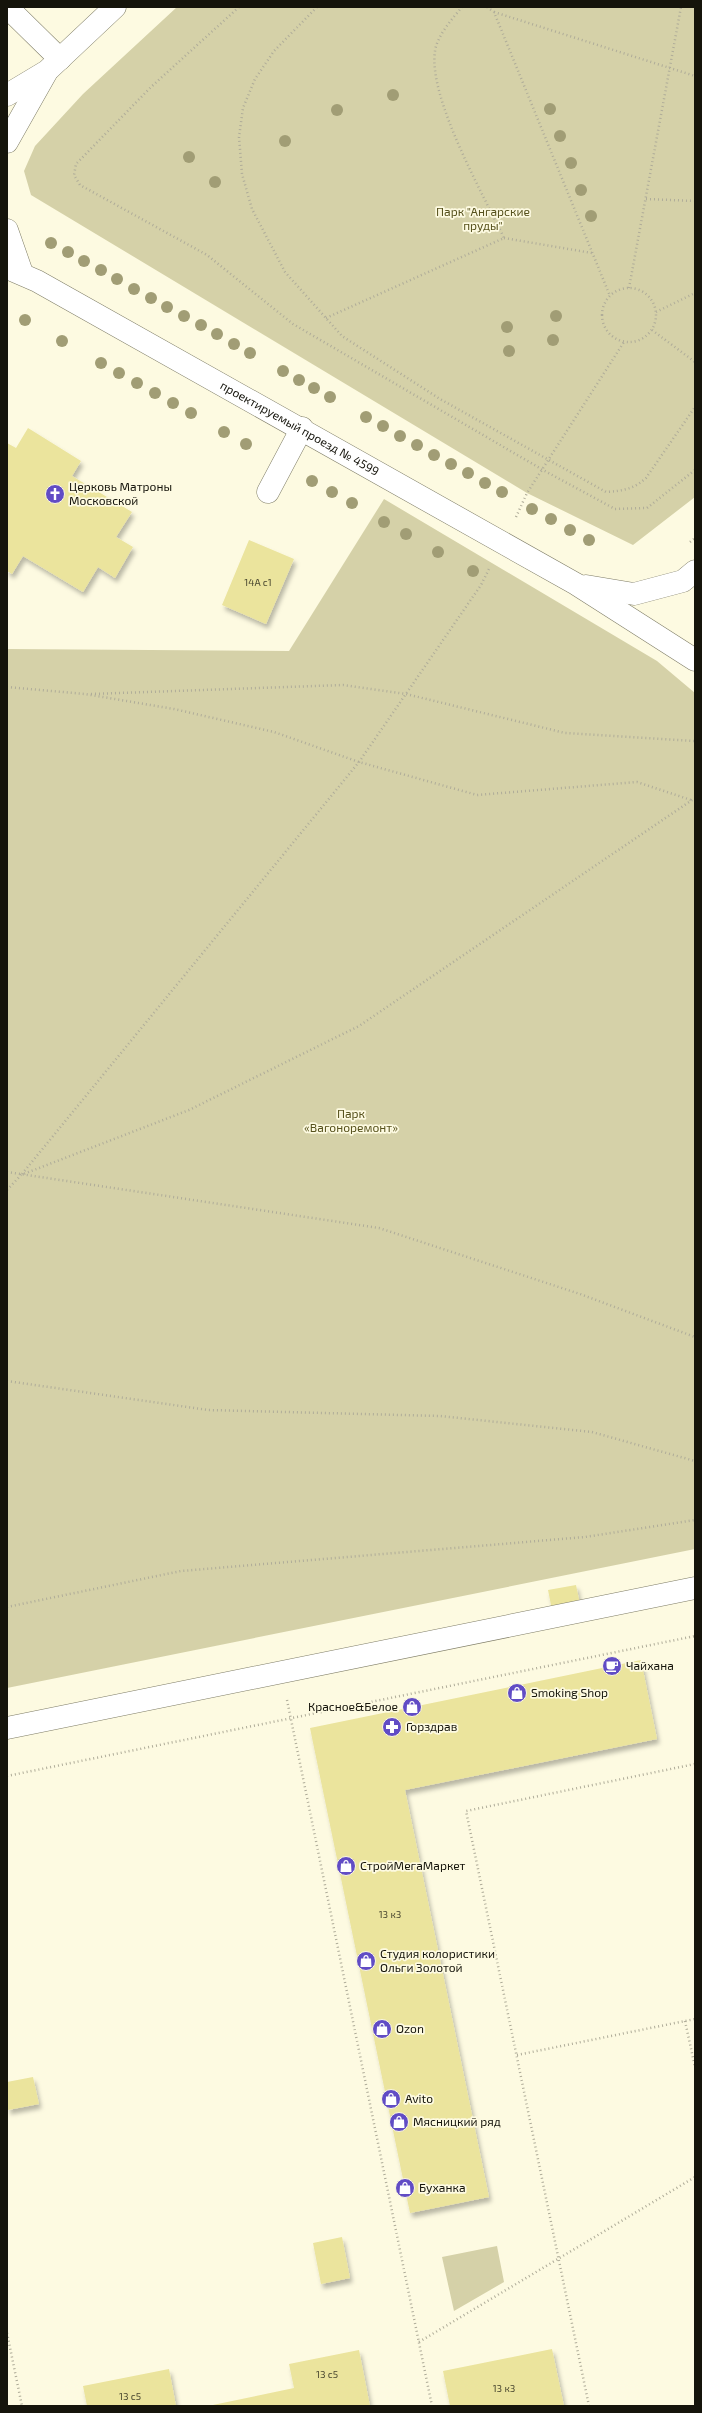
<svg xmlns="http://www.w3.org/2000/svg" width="702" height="2413" font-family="'Exo 2',sans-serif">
<defs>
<filter id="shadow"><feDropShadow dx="2.5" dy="4.5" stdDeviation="2" flood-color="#0004"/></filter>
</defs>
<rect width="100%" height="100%" fill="#fdfae1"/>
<path fill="#d5d1a8" d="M177,7h518v490l-62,48 -106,-52 -496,-298 -7,-24 11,-25 48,-52z
M384,499l273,162 38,32v856l-688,139v-1039l282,2z
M497,2246l7,36 -50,29 -12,-54z"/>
<path fill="#ebe49d" filter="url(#shadow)" d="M28,428l53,33 -9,15 60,36 -16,25 17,10 -18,31 -17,-11 -15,25 -60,-36 -11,18 -5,-3v-128l9,5z
M249,540l45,19 -28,65 -44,-19z
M576,1585l5,24 -28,6 -5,-25z
M641,1660l16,79 -252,51 84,407 -79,16 -100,-485z
M33,2077l6,27 -31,6 -1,-28z
M342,2237l8,41 -29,6 -8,-41z
M552,2349l12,57h-114l-7,-35z
M359,2350l11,56h-162l86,-18 -5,-24z
M169,2369l7,37h-89l-4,-20z"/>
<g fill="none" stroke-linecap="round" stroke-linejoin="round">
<g stroke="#7e7c66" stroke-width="23">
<g id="minor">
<path d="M7,7l53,52"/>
<path d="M7,95l40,-24 68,-64"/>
<path d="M7,142l39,-69"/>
<path d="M7,230l15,43"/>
<path id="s1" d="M7,268l30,13 539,303 119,76"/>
<path d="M268,492l34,-64"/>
<path d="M586,586l48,8 49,-13 12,-10"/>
<path d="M7,1728l688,-140"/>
</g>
</g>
<path stroke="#afac99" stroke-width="2.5" stroke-dasharray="1 3" stroke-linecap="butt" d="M239,7l-88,80 -75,77 -2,11 6,10 127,70 86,69 250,146 72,39 32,-1 48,-38
M317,7l-43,44 -19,28 -12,29 -4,29 3,37 10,35 33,63 57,64 98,63 166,93c16,-1 28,-3 40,-14l49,-71
M487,7l7,5 116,284
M494,12l201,64
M646,199l49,2
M504,238l88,15
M629,288l52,-281
M602 315a27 27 0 1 1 54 0a27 27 0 1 1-54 0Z
M656,312l39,-19
M326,318l178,-80c-21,-44 -76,-140 -69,-187 2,-15 17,-32 27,-44
M652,330l43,32
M516,517l11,-24 97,-151
M690,542l5,-4
M7,687l78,7 89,15 100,23 85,30 118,33 160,-13 54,18
M91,694l252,-9 63,9 159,39 130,8
M7,1172l372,56 201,66 115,43
M22,1174l337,-412 122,-177 8,-16
M7,1190l14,-15 168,-65 170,-84 336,-228
M7,1381l201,29 232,6 152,16 103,29
M7,1607l174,-36 404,-34 110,-17
M287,1700l145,706
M7,1776l688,-140
M685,2021l10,46
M517,2055l178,-36
M7,2333l15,73
M419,2342l276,-165
M589,2406l-123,-595 229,-47"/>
<use href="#minor" stroke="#fff" stroke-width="22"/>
</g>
<g fill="#a19d75">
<circle cx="393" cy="95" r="6"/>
<circle cx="550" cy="109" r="6"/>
<circle cx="337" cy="110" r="6"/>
<circle cx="560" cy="136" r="6"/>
<circle cx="285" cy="141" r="6"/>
<circle cx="189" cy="157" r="6"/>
<circle cx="571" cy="163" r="6"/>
<circle cx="215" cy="182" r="6"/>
<circle cx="581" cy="190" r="6"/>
<circle cx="591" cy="216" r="6"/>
<circle cx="51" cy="243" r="6"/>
<circle cx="68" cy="252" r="6"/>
<circle cx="84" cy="261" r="6"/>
<circle cx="101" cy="270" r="6"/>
<circle cx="117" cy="279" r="6"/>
<circle cx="134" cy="289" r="6"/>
<circle cx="151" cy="298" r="6"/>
<circle cx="167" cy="307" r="6"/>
<circle cx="184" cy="316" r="6"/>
<circle cx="556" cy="316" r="6"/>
<circle cx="25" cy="320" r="6"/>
<circle cx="201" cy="325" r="6"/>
<circle cx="507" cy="327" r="6"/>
<circle cx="217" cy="334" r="6"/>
<circle cx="553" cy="340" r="6"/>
<circle cx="62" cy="341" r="6"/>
<circle cx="234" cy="344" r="6"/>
<circle cx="509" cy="351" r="6"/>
<circle cx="250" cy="353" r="6"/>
<circle cx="101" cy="363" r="6"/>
<circle cx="283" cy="371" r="6"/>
<circle cx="119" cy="373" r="6"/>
<circle cx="299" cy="380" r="6"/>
<circle cx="137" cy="383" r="6"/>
<circle cx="314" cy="388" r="6"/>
<circle cx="155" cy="393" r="6"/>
<circle cx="330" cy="397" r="6"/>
<circle cx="173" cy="403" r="6"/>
<circle cx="191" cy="413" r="6"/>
<circle cx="366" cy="417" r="6"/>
<circle cx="383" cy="426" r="6"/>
<circle cx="224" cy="432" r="6"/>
<circle cx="400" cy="436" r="6"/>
<circle cx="246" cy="444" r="6"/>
<circle cx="417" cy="445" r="6"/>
<circle cx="434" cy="455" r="6"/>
<circle cx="451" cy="464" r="6"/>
<circle cx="468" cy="473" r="6"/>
<circle cx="312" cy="481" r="6"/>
<circle cx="485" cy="483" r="6"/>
<circle cx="332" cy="492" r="6"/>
<circle cx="502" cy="492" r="6"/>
<circle cx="352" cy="503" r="6"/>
<circle cx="532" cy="509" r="6"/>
<circle cx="551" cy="519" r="6"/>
<circle cx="384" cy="522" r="6"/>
<circle cx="570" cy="530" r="6"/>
<circle cx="406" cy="534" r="6"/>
<circle cx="589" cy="540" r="6"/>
<circle cx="438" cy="552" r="6"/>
<circle cx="473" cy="571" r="6"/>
</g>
<defs>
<g id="church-disc" transform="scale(1)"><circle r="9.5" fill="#614cc5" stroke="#fdfae1"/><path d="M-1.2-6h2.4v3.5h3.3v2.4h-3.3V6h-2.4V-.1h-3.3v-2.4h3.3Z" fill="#fff"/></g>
<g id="cafe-disc" transform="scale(1)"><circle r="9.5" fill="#614cc5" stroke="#fdfae1"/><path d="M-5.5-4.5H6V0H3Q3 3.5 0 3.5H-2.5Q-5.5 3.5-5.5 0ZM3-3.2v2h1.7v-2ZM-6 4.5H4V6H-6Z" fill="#fff"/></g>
<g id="shop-disc" transform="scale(1)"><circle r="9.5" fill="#614cc5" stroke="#fdfae1"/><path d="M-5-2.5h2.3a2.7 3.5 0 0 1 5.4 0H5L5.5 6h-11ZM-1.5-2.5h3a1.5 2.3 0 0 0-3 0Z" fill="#fff"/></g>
<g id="pharmacy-disc" transform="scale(1)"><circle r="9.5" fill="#614cc5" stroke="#fdfae1"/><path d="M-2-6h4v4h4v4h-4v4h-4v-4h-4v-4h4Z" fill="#fff"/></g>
</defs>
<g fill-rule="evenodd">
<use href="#church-disc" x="55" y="494"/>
<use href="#cafe-disc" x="612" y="1666"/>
<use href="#shop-disc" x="517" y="1693"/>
<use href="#shop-disc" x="412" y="1707"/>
<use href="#pharmacy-disc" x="392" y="1727"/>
<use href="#shop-disc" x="346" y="1866"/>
<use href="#shop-disc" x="366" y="1961"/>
<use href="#shop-disc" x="382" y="2029"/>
<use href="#shop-disc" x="391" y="2099"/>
<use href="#shop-disc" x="399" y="2122"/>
<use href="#shop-disc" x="405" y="2188"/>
</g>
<g text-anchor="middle" stroke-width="3.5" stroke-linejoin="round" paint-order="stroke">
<g font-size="10" fill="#4a4830">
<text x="258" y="586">14А с1</text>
<text x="390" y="1918">13 к3</text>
<text x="327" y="2378">13 с5</text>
<text x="504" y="2392">13 к3</text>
<text x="130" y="2400">13 с5</text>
</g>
<g font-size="12" fill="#56511c" stroke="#fdfae1">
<text x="483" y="216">Парк "Ангарские<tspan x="483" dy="14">пруды"</tspan></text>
<text x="351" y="1118">Парк<tspan x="351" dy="14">«Вагоноремонт»</tspan></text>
</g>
<g font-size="12" fill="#15140b" stroke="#fdfae1">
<text dy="4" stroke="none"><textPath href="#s1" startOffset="334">проектируемый проезд № 4599</textPath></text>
</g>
<g font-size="12" fill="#15140b" stroke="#fdfae1" text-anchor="start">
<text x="69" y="491">Церковь Матроны<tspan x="69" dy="14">Московской</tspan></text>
<text x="626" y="1670">Чайхана</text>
<text x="531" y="1697">Smoking Shop</text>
<text x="398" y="1711" text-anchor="end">Красное&amp;Белое</text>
<text x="406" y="1731">Горздрав</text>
<text x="360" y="1870">СтройМегаМаркет</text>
<text x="380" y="1958">Студия колористики<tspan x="380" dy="14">Ольги Золотой</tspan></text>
<text x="396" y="2033">Ozon</text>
<text x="405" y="2103">Avito</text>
<text x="413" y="2126">Мясницкий ряд</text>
<text x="419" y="2192">Буханка</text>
</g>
</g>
<rect width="702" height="2413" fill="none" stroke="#15140b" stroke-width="16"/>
</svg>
